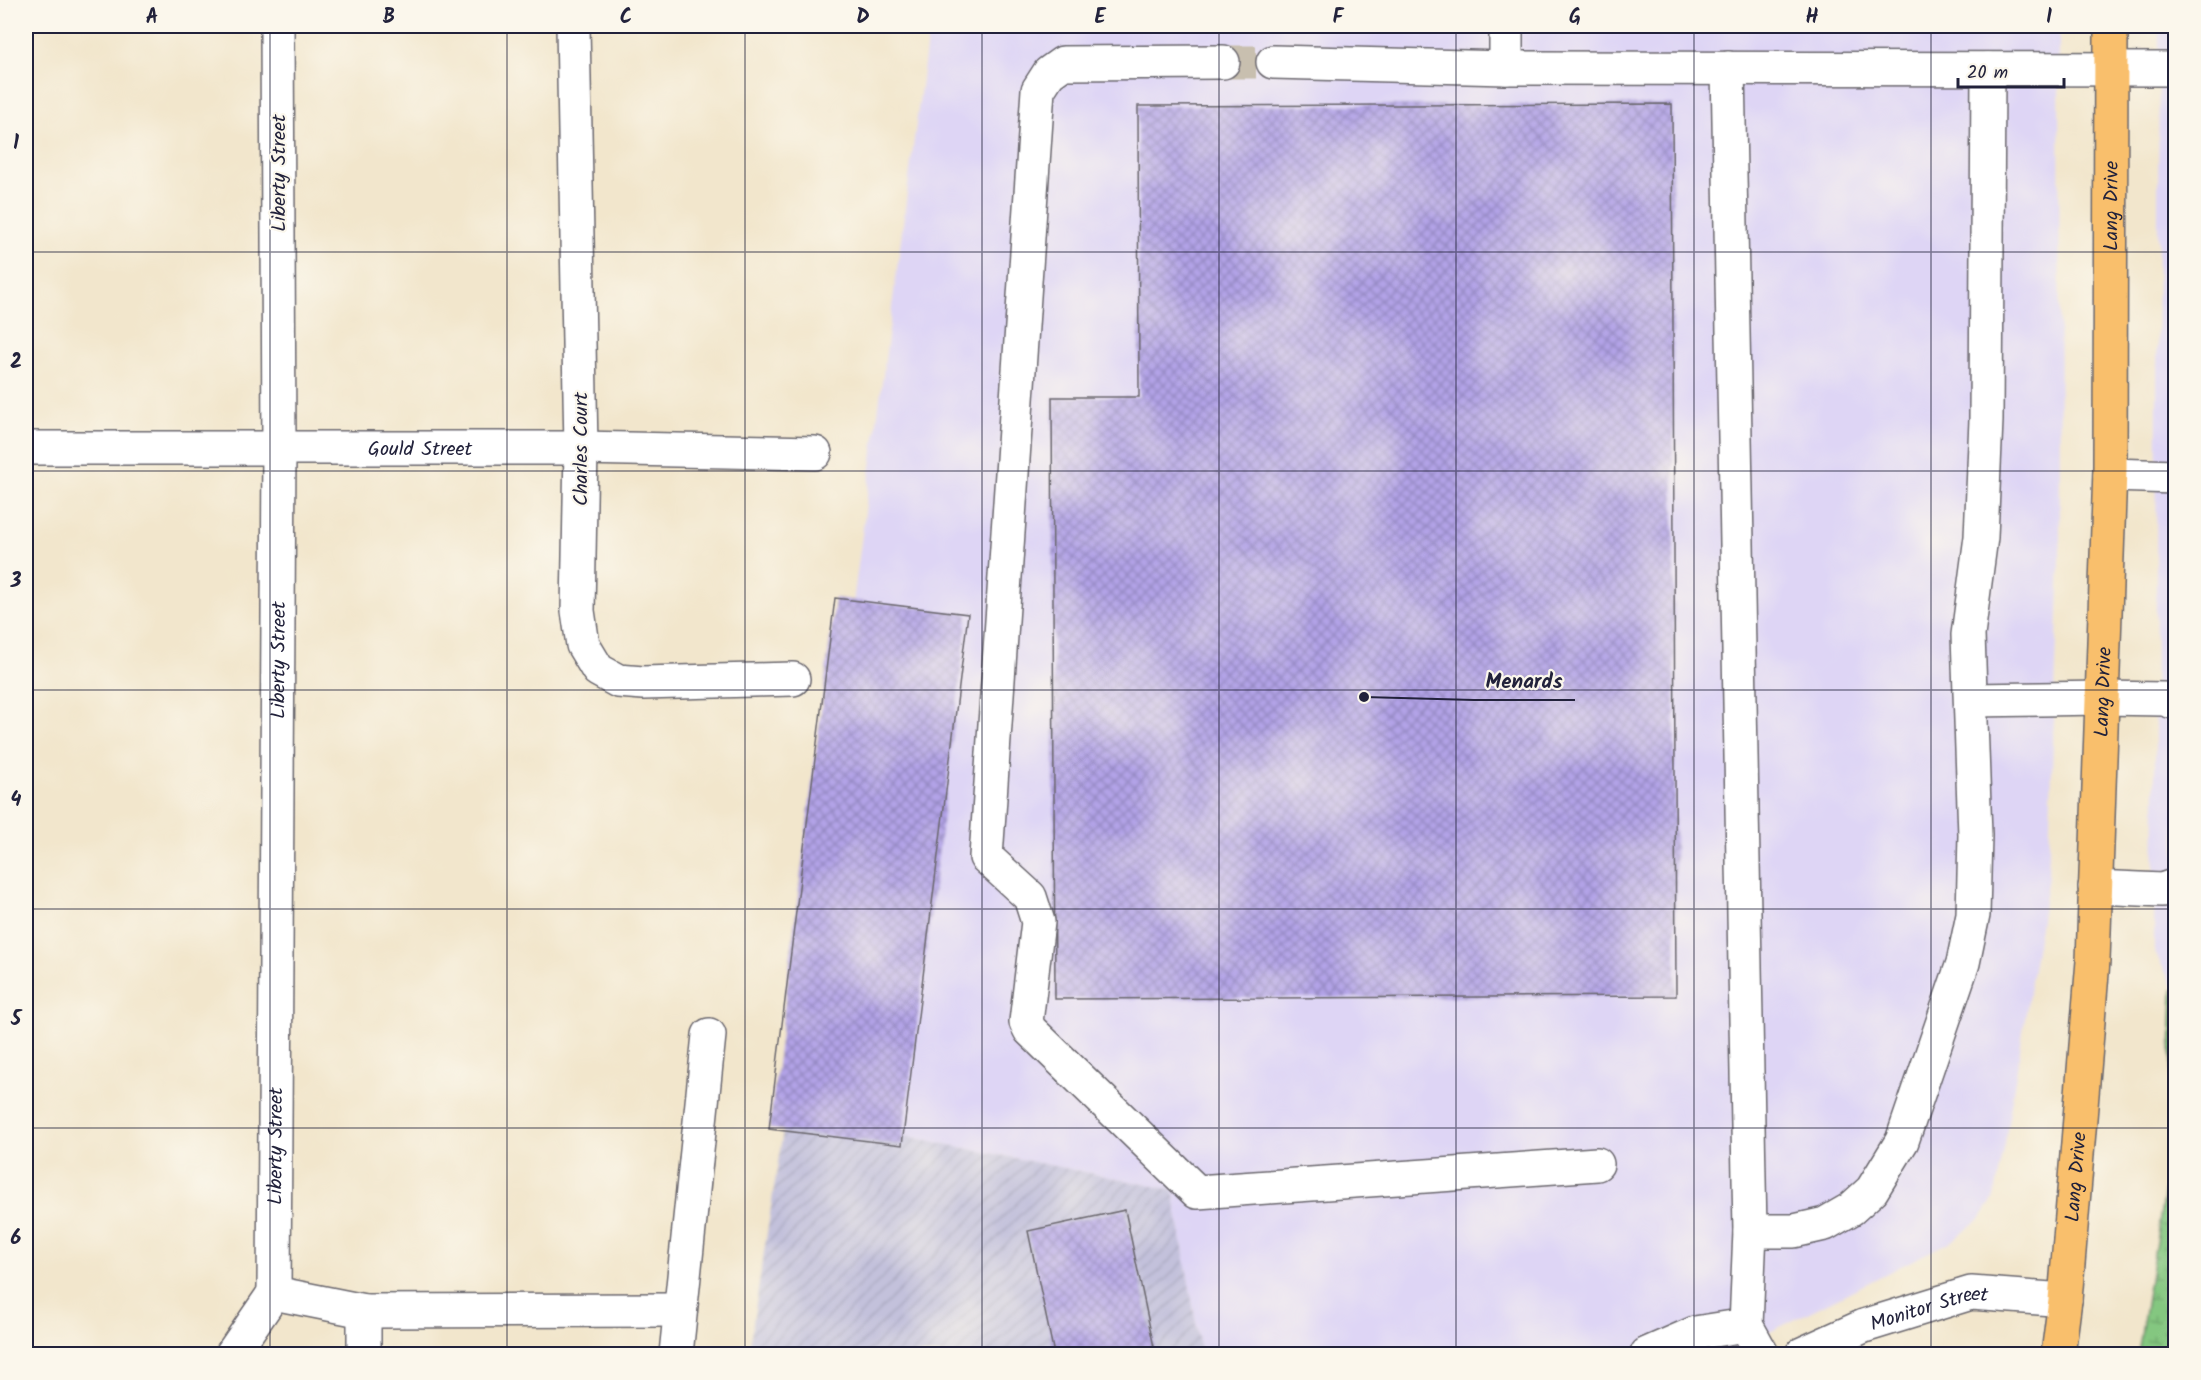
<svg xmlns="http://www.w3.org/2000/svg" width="2201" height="1380" font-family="Kalam,sans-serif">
<defs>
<pattern id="industrial-furrows" width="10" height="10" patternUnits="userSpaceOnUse" patternTransform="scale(1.5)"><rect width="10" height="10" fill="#c3c1db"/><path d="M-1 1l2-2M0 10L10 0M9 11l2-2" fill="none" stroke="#a7a6bd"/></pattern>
<pattern id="wetland-marsh" width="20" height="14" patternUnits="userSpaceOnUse" patternTransform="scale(1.5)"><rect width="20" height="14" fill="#84c780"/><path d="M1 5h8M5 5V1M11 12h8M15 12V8" fill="none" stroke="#6ca16a"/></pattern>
<pattern id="building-cross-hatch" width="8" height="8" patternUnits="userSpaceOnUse" patternTransform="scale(1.5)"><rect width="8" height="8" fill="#b2a3e7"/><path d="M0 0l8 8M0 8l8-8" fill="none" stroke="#9084bc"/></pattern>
</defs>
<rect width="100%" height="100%" fill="#fbf7ec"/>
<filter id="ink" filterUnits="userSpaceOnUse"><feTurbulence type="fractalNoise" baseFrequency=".0167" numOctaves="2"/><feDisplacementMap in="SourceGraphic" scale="12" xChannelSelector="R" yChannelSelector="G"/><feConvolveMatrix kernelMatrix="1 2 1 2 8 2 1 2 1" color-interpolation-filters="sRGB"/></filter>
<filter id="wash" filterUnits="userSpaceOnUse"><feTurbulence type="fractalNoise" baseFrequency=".008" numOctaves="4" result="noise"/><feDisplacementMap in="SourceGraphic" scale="24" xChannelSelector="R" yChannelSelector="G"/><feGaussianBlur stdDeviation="1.35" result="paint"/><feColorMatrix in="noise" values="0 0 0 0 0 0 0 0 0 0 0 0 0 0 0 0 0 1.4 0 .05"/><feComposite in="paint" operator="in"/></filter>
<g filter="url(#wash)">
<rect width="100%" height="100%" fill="#f2e6cc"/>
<path fill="#ded5f5" d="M929,26h1130l1,533 -12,317 -45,279 -9,43 -14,21 -27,21 -227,114h-525l-28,-164 -387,-78z
M2159,26h16v964l-21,-39z"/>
<path fill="url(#industrial-furrows)" d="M786,1112l387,78 28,164h-453z"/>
<path fill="url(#wetland-marsh)" stroke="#53745e" stroke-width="1.5" d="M2173,990h3l-1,364h-37l30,-187z"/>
<g id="blocks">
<path fill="url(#building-cross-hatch)" d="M1672,104l4,892 -621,3 -3,-602h87l-1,-291z
M835,598l133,16 -66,531 -133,-16z
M1125,1210l29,137 -33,7h-67l-26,-123z"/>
</g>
</g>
<g filter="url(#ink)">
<use href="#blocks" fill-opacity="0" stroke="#6b676e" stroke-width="1.5"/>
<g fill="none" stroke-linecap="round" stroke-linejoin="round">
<path stroke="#c8bfaf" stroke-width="33" stroke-dasharray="33 16" stroke-linecap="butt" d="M1223,62h50"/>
<g stroke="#6b676e" stroke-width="36">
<g id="minor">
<path d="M573,26l8,422 -3,163 5,34 15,25 20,11 25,2 150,-4"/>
<path d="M1506,26v42"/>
<path d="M1223,62l-160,1 -14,10 -11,17 -52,767 44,40 8,25 -12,100 4,8 167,162 400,-28"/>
<path d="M1273,62l233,6 670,1"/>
<path d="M1728,68l22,1163 -4,94 16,29"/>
<path id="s1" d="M26,448h555l234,5"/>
<path d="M2110,475l66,2"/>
<path d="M1971,700l131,-2 62,1 12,4"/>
<path d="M2095,887l67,3 14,-5"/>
<path d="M1750,1231h44l31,-7 26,-15 21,-19 30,-49 61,-178 10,-48 2,-80 -7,-200 13,-98 5,-117 2,-351"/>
<path id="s2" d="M274,1293l5,-846 -2,-421"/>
<path d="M274,1293l90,18 315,-1"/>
<path d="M232,1354l42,-61"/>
<path d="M364,1354v-43"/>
<path d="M676,1354l33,-319"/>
<path d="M1647,1354l48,-21 51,-8"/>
<path id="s3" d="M1802,1354l62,-28 107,-33 94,7"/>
</g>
</g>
<g stroke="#6b676e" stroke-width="36">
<g id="major">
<path id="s4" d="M2058,1354l7,-54 28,-339 17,-492 1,-443"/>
</g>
</g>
<use href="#minor" stroke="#fff" stroke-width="33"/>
<use href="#major" stroke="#f9bf6c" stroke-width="33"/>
</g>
</g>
<path fill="none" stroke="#22223b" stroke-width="1.5" stroke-opacity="0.55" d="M270,26v1328M507,26v1328M745,26v1328M982,26v1328M1219,26v1328M1456,26v1328M1694,26v1328M1931,26v1328M26,252h2150M26,471h2150M26,690h2150M26,909h2150M26,1128h2150"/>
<g text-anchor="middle" stroke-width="4.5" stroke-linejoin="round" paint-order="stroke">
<g font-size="20" fill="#22223b" stroke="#fbf7ec">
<text transform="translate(278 173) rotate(-90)" y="7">Liberty Street</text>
<text dy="7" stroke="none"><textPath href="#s4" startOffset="1150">Lang Drive</textPath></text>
<text dy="7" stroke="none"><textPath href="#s1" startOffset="394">Gould Street</textPath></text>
<text transform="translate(580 449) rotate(-90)" y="7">Charles Court</text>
<text dy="7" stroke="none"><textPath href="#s2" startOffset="633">Liberty Street</textPath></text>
<text dy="7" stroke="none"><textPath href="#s4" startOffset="664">Lang Drive</textPath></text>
<text dy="7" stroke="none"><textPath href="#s2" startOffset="147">Liberty Street</textPath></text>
<text dy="7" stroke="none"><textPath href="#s4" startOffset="178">Lang Drive</textPath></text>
<text dy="7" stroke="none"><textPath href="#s3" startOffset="136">Monitor Street</textPath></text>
</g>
</g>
<path fill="none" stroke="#22223b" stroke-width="2" d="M1364 697L1474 700H1575"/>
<circle fill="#22223b" stroke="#fbf7ec" stroke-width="2" cx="1364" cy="697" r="6"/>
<g font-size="21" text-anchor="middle" font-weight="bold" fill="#22223b" stroke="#fbf7ec" stroke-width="4.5" stroke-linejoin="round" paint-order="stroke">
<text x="1524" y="688">Menards</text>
</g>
<rect width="2201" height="1380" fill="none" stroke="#fbf7ec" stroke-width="66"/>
<path d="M1958 78v9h106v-9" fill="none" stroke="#22223b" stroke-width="3"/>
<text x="1967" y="78" font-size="18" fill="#22223b" stroke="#fbf7ec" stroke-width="4.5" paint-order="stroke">20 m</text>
<rect x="33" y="33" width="2135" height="1314" fill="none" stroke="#22223b" stroke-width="2"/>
<g font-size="20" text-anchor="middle" font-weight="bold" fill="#22223b">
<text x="152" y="23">A</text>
<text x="389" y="23">B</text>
<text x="626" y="23">C</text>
<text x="863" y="23">D</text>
<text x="1100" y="23">E</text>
<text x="1338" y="23">F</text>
<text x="1575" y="23">G</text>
<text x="1812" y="23">H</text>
<text x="2049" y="23">I</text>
<text x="16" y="149">1</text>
<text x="16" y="368">2</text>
<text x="16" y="587">3</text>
<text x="16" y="806">4</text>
<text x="16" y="1025">5</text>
<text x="16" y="1244">6</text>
</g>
</svg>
